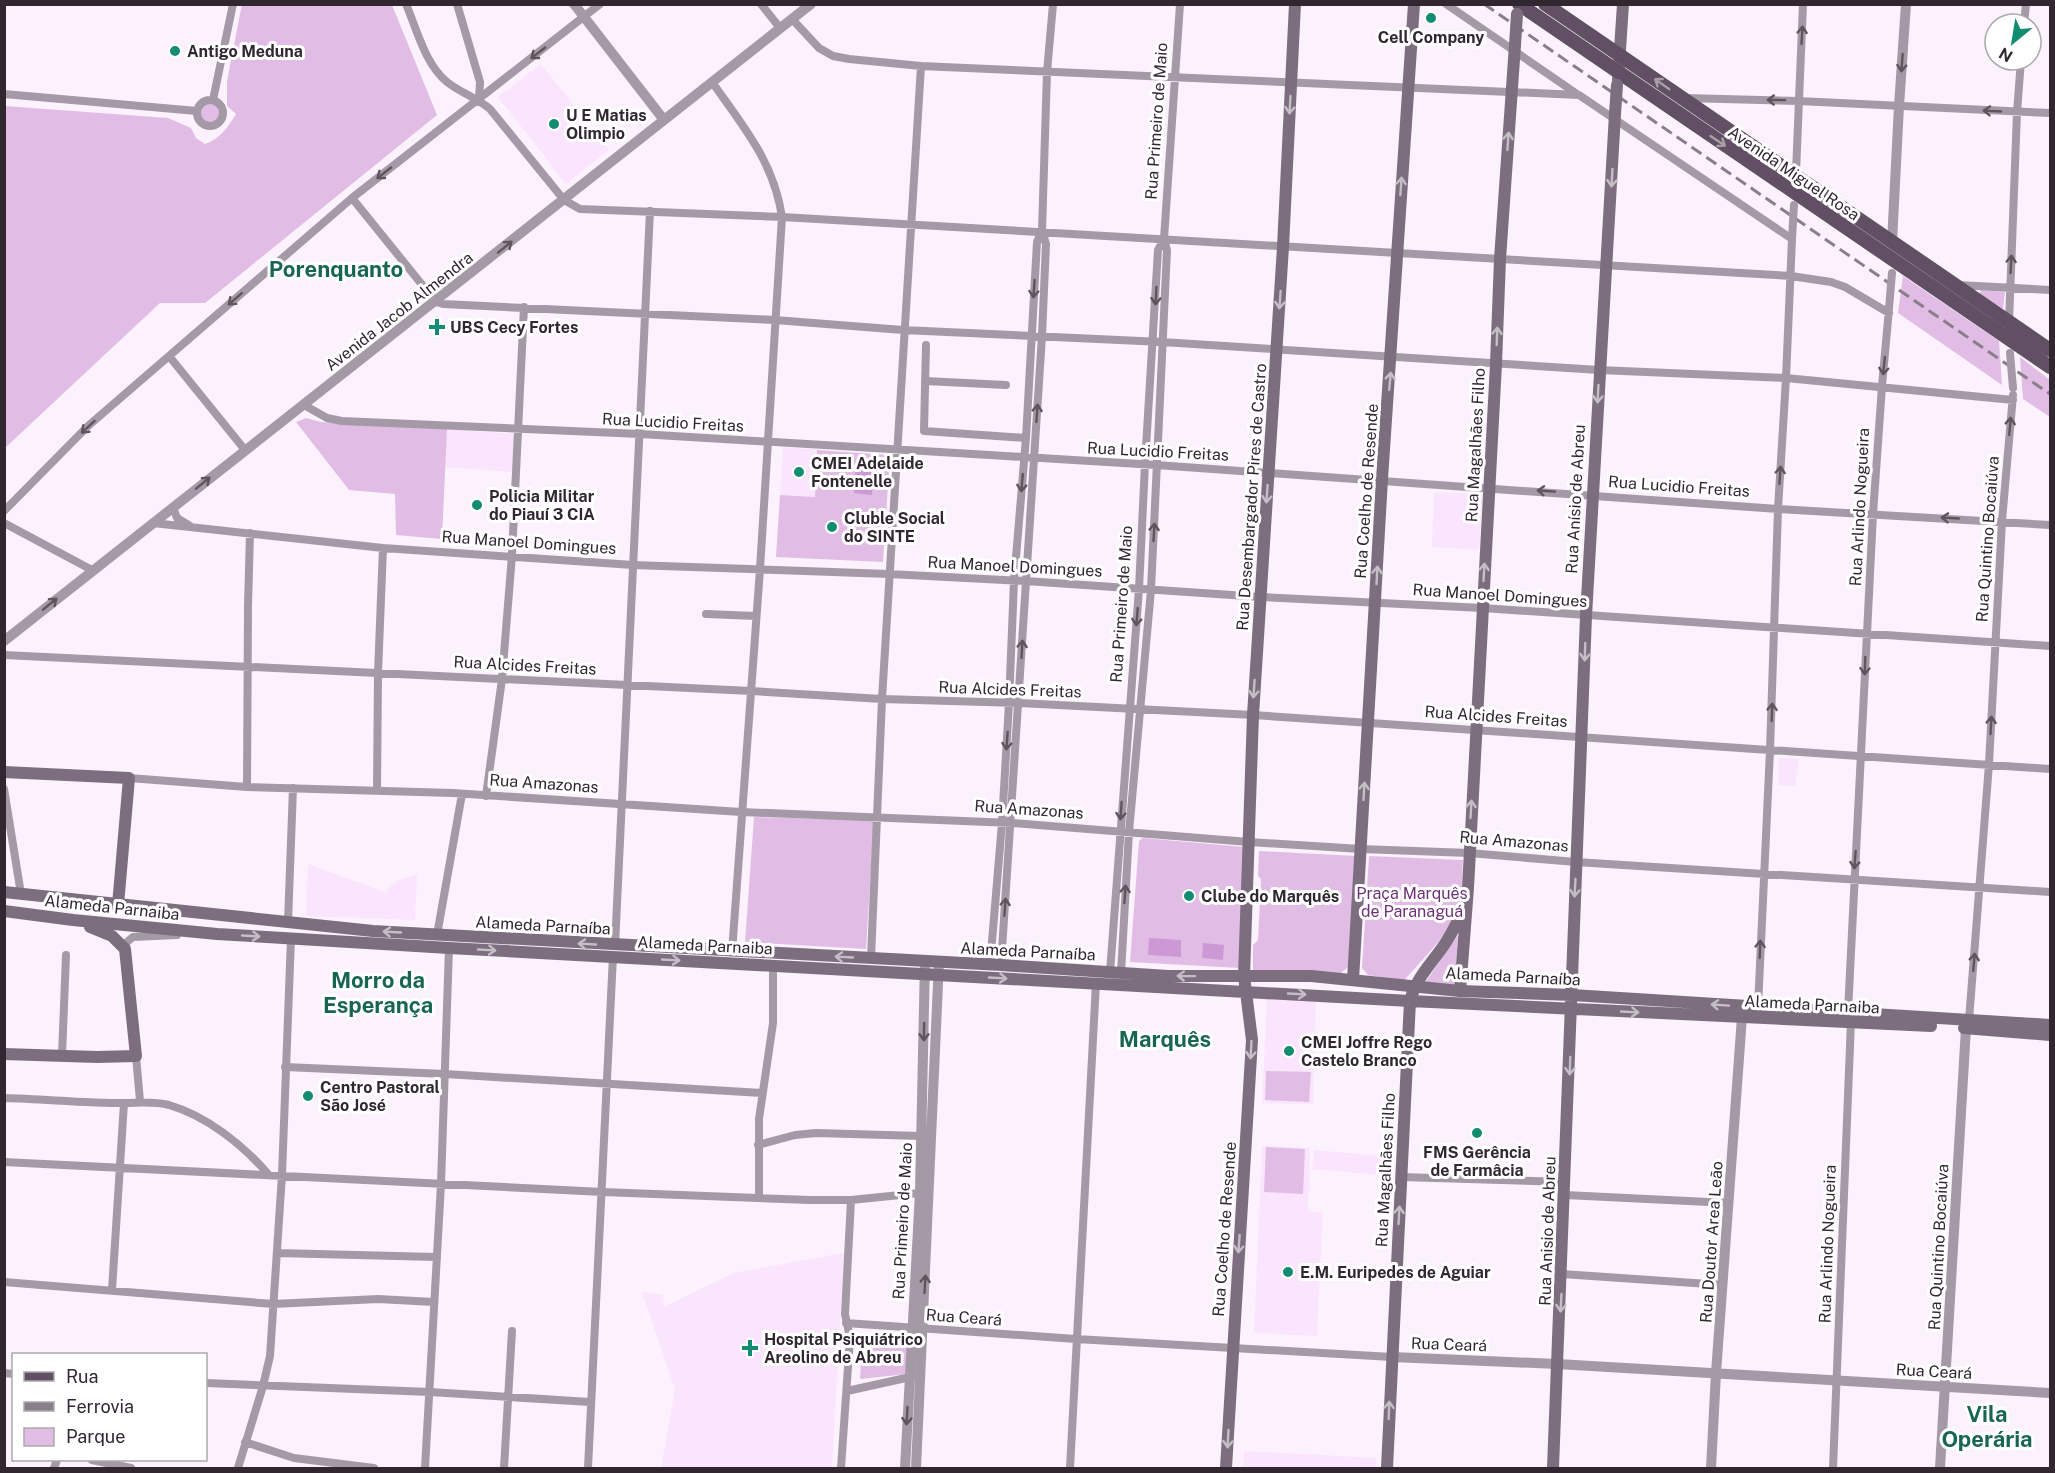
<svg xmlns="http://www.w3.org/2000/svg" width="2055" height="1473" font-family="'Public Sans',sans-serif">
<rect width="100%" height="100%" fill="#fbf2fd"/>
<path fill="#fbe4fe" d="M541,64l68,86 -43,34 -68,-87z
M447,429l68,5 -2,38 -68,-5z
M783,447l34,3 -2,47 -35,-2z
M1434,492l49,2 -4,56 -47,-3z
M1779,758l20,1 -4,27 -17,-1z
M308,864l77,28 11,-11 21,-6 -2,45 -109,-4z
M1267,996l49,3 -3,105 -51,-1z
M1262,1146l48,2 -2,63 15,1 -6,124 -63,-3z
M1314,1150l80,7 -2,19 -80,-7z
M844,1253l-12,215h-171l14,-79 -33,-97 21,3 1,12 69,-34z
M1244,1451l133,7 -1,10h-133z"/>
<path fill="#e1bde6" d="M242,4l150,1 45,110 -232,188h-45l-155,145v-342l163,12 23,10 5,10 9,6c15,-5 23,-17 31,-30l-9,-8v-25z
M200 113a10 10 0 1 1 20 0a10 10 0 1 1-20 0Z
M1903,276l96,65 3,44 -104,-72z
M1981,290l24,2 -2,17 -24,-15z
M2020,357l30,23v37l-27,-18z
M306,418l15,4 126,7 -5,110 -46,-4 -1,-41 -46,-4 -53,-68z
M817,450l73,5 -7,107 -107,-5 4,-62 35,2z
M754,817l120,3 -8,129 -121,-7z
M1143,838l101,9 -4,121 -110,-6 9,-121z
M1259,851l97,5 -8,111 -7,6 -88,1v-29l5,-5 3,-61 -3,-3z
M1369,856l94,4c-1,12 0,25 -2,37 -6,34 -37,59 -57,84l-36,-6 -6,-7z
M1458,935l-3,52 -31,-3z
M1266,1071l45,1 -2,30 -44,-2z
M1266,1147l39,2 -2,45 -39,-2z
M863,1333l48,2 -4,39 -47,5z"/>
<path fill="#cc99d5" d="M856,459l18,1 -2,35 -18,-2z
M1149,938l32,2v17l-33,-2z
M1203,943l21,2 -1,15 -21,-2z"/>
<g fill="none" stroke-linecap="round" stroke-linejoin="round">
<path stroke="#a49aa5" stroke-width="8" d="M406,4c11,26 19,60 41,78 14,11 30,16 43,27l74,91 16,9 202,8 1009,59 40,6 14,5 44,26
M457,4l23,78 -1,17
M761,4l19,24
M1446,4l131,90
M792,19l27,29 14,8 16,3 72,7 658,29 213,144 -6,139 -8,131 -8,241 -12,257
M2024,24l2,-20
M712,82c31,44 62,80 70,135l-22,352 -28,383
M4,94l193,17
M1685,98l113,3 252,12
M197 113a13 13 0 1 1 26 0a13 13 0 1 1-26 0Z
M213,100l20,-96
M1795,196l8,-192
M352,198l84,104 7,2 332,16 128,10 259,12 437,28 187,8 227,22
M1958,285l92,5
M2009,323l8,-211 4,-52
M926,345l-2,86 102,7
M169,356l76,94
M925,381l81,4
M304,405l23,13 15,3 298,13 516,31 622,44 272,16
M173,507l4,11 13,8
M4,511l84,-85 264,-228 248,-194
M4,523l88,47
M153,523l230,25 250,17 256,9 136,7 236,16 221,11 568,38
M706,614l50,2
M4,655l747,36 131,8 137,4 234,12 797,54
M129,778l118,9 206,6 288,19 271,11 237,19 112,7 108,4 107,9 474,30
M247,787l1,-181 2,-73
M4,789l17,105
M377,790l1,-117 5,-125
M486,796l16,-117 10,-124 12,-248
M288,922l5,-134
M437,935l25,-141
M615,946l35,-735
M125,949l2,-7 6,-5 44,-2
M871,958l11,-259 39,-633
M990,965l12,-142 7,-120 5,-122 12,-143 11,-196 5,-11
M1001,965l41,-629 4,-92 -4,-13 5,-159 6,-68
M1110,972l29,-383 6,-125 13,-214 6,-11
M1121,973l8,-141 22,-242 16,-340 -3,-11 16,-235
M1848,1012l25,-498 9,-128 7,-77
M1969,1020l20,-256 13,-243 11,-126
M62,1056l4,-101
M136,1056l4,45
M285,1067l160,7 317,19
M4,1098c40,1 80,5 119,5 16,0 30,-2 46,2 38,11 74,40 100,70
M758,1145l37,-10 21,-2 105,3
M4,1162l599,30 207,8h41l69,-7
M1401,1177l165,5
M1565,1195l164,8
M759,1198v-79l14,-96v-57
M277,1253l159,4
M1562,1274l161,11
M4,1282l269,22 105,-5 56,3
M112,1290l12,-187
M846,1323l230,16 316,18
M4,1373l10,1
M206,1383l224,9 160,10
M847,1391l68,-15
M245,1442l49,16 80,10
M92,1460l39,8
M54,1468l3,-8
M238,1468l25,-82 7,-30 12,-181 9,-237
M425,1468l16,-284 8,-236
M504,1468l8,-137
M588,1468l25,-512
M841,1468l9,-130 -5,-24 6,-114
M1070,1468l26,-485
M1833,1468l18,-447"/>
<path stroke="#a49aa5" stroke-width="10" d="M574,4l90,116
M1892,242l7,-136 7,-102
M4,641l807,-637
M1392,1357l165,7 493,29
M905,1468l15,-275 5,-232
M916,1468l23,-506
M1711,1468l5,-95 26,-356
M1940,1468l26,-440"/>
<path stroke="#7d6e7f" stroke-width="12" d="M1618,80l5,-76
M4,772l125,6 -11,127
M4,892l369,39 628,34 167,11h143l149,15 112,4 478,30
M4,911l69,9 144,14 232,14 961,53 521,25
M1353,980l29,-501 32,-475
M1460,991l8,-103 28,-524 4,-105 15,-214
M1964,1028l86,7
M4,1054l93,3 39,-1 -11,-107 -13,-13 -22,-9
M1226,1468l26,-428 -8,-64 9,-261 30,-468 12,-243
M1387,1468l23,-467c6,-22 19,-35 32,-53 9,-12 15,-25 21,-38
M1553,1468l33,-852 29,-502"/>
<path stroke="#615063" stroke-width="14" d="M1519,4l531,363
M1545,4l505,346"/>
<path stroke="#887f8a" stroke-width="3" stroke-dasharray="12 6" stroke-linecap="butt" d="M1484,4l566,390"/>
<path stroke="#a49aa5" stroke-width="8" d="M1792,239l2,-34
M1889,308l3,-35
M2010,353l3,35"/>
<path stroke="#7d6e7f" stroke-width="12" d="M1515,45l2,-31
M1615,114l2,-29"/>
</g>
<defs><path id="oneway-shaft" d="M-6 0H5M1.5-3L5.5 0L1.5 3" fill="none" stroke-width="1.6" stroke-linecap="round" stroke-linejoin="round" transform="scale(1.5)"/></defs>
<g stroke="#5e555f">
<use href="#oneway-shaft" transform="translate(1802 35) rotate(-87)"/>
<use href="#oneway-shaft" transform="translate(538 53) rotate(142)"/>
<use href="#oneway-shaft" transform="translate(1902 63) rotate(94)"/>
<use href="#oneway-shaft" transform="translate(1776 100) rotate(-179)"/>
<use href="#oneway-shaft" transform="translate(1992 111) rotate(-177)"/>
<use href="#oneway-shaft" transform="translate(384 173) rotate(142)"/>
<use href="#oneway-shaft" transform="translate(505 247) rotate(-39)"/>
<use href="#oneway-shaft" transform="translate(2011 264) rotate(-87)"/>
<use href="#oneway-shaft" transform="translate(1034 289) rotate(94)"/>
<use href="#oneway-shaft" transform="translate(1156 296) rotate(93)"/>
<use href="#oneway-shaft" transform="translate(235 299) rotate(139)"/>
<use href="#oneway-shaft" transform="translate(1884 366) rotate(96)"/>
<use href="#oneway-shaft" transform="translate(1037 413) rotate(-86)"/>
<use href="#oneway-shaft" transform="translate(2010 426) rotate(-85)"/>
<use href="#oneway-shaft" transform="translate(88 427) rotate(137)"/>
<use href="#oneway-shaft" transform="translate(1780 475) rotate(-86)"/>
<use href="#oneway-shaft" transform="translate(203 483) rotate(-39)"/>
<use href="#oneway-shaft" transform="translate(1022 483) rotate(95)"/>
<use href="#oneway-shaft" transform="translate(1546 491) rotate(-176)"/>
<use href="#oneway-shaft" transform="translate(1950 518) rotate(-177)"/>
<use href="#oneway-shaft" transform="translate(1154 532) rotate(-87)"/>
<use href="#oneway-shaft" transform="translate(50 604) rotate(-39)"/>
<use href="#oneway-shaft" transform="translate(1137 617) rotate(95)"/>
<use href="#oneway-shaft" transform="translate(1022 649) rotate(-87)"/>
<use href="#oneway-shaft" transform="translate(1865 666) rotate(92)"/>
<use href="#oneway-shaft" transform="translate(1772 712) rotate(-88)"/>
<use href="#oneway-shaft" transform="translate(1991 725) rotate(-87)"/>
<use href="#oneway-shaft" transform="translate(1007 741) rotate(94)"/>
<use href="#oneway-shaft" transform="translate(1121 811) rotate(94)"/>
<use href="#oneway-shaft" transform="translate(1855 860) rotate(94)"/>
<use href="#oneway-shaft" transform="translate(1125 894) rotate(-86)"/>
<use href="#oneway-shaft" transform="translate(1005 907) rotate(-86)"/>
<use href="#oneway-shaft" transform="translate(1760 949) rotate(-88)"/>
<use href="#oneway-shaft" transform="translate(1974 962) rotate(-85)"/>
<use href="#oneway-shaft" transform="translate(924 1032) rotate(91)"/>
<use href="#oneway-shaft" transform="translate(925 1284) rotate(-87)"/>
<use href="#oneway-shaft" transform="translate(907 1416) rotate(93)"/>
</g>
<g stroke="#a89fa9">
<use href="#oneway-shaft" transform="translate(1662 84) rotate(-145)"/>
<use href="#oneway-shaft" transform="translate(1718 141) rotate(34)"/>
</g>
<g stroke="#c4bec5">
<use href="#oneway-shaft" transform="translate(1290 105) rotate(93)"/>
<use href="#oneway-shaft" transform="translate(1508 141) rotate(-86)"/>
<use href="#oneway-shaft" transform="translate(1612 178) rotate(93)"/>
<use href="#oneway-shaft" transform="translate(1401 186) rotate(-86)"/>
<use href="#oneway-shaft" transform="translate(1280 300) rotate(94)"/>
<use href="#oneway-shaft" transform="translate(1497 336) rotate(-88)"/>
<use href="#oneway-shaft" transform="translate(1390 381) rotate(-85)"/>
<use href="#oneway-shaft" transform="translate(1598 394) rotate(93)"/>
<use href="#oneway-shaft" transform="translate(1267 494) rotate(94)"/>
<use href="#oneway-shaft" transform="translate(1484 572) rotate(-87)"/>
<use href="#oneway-shaft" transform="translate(1377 575) rotate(-87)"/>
<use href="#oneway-shaft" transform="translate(1585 652) rotate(92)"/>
<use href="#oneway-shaft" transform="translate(1254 689) rotate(94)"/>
<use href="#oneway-shaft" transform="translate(1364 791) rotate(-87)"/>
<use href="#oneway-shaft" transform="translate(1471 809) rotate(-87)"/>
<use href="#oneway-shaft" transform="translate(1575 888) rotate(93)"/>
<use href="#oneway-shaft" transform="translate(392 932) rotate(-177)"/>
<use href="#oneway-shaft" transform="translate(251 936) rotate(3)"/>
<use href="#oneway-shaft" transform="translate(587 944) rotate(-177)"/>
<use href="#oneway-shaft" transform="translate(487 950) rotate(3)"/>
<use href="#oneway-shaft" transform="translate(844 957) rotate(-177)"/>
<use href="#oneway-shaft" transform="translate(671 960) rotate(3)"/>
<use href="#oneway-shaft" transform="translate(1186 976) rotate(-179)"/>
<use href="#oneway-shaft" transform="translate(998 978) rotate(3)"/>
<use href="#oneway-shaft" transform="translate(1297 994) rotate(3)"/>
<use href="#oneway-shaft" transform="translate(1720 1005) rotate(-176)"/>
<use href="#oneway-shaft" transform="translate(1630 1012) rotate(3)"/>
<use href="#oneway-shaft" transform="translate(1251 1050) rotate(93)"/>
<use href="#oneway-shaft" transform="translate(1570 1066) rotate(92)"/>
<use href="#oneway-shaft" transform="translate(1399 1215) rotate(-87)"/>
<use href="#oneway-shaft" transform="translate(1239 1244) rotate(94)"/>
<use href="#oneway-shaft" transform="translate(1561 1303) rotate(93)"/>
<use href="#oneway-shaft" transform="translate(1389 1410) rotate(-88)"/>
<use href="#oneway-shaft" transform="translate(1228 1439) rotate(93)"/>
</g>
<g fill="#128d71" stroke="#fff" stroke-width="2">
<circle cx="1431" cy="18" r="6"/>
<circle cx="175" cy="51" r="6"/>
<circle cx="554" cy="124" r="6"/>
<path d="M434 318h6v6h6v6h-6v6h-6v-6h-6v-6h6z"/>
<circle cx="799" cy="472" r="6"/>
<circle cx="477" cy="505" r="6"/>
<circle cx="832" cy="527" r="6"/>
<circle cx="1189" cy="896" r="6"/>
<circle cx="1289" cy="1051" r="6"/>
<circle cx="308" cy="1096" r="6"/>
<circle cx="1477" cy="1133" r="6"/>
<circle cx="1288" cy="1272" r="6"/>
<path d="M747 1339h6v6h6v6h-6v6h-6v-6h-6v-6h6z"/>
</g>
<g text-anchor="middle" stroke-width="6" stroke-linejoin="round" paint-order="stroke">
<g font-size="16" font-weight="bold" fill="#302731" stroke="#fff" text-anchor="start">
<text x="1431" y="43" text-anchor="middle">Cell Company</text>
<text x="187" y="57">Antigo Meduna</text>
<text x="566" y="121">U E Matias<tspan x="566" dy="18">Olimpio</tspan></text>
<text x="450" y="333">UBS Cecy Fortes</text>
<text x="811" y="469">CMEI Adelaide<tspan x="811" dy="18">Fontenelle</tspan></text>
<text x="489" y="502">Policia Militar<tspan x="489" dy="18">do Piauí 3 CIA</tspan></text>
<text x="844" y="524">Cluble Social<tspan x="844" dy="18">do SINTE</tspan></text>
<text x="1201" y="902">Clube do Marquês</text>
<text x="1301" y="1048">CMEI Joffre Rego<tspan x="1301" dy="18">Castelo Branco</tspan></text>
<text x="320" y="1093">Centro Pastoral<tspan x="320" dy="18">São José</tspan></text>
<text x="1477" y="1158" text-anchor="middle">FMS Gerência<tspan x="1477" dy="18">de Farmâcia</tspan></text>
<text x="1300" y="1278">E.M. Euripedes de Aguiar</text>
<text x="764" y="1345">Hospital Psiquiátrico<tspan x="764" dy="18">Areolino de Abreu</tspan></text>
</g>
<g font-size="16" fill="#302731" stroke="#fff">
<text transform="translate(1156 121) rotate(-86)" y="6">Rua Primeiro de Maio</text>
<text transform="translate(1794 173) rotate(34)" y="6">Avenida Miguel Rosa</text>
<text transform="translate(399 311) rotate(-38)" y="6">Avenida Jacob Almendra</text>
<text transform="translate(673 422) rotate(3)" y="6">Rua Lucidio Freitas</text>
<text transform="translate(1475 445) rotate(-87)" y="6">Rua Magalhães Filho</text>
<text transform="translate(1158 451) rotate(3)" y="6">Rua Lucidio Freitas</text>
<text transform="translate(1679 486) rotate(4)" y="6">Rua Lucidio Freitas</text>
<text transform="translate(1366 491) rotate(-86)" y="6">Rua Coelho de Resende</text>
<text transform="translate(1251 497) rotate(-86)" y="6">Rua Desembargador Pires de Castro</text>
<text transform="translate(1575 499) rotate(-87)" y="6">Rua Anísio de Abreu</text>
<text transform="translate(1859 507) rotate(-87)" y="6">Rua Arlindo Nogueira</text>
<text transform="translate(1987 539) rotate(-86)" y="6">Rua Quintino Bocaiúva</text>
<text transform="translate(529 542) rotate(4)" y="6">Rua Manoel Domingues</text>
<text transform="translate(1015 566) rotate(3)" y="6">Rua Manoel Domingues</text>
<text transform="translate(1500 595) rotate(4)" y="6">Rua Manoel Domingues</text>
<text transform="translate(1121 604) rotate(-86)" y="6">Rua Primeiro de Maio</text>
<text transform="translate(525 665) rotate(3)" y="6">Rua Alcides Freitas</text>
<text transform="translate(1010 689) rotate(2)" y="6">Rua Alcides Freitas</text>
<text transform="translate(1496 716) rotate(4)" y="6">Rua Alcides Freitas</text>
<text transform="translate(544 783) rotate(4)" y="6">Rua Amazonas</text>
<text transform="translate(1029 809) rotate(4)" y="6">Rua Amazonas</text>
<text transform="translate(1514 841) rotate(5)" y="6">Rua Amazonas</text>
<text transform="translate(112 907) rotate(6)" y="6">Alameda Parnaiba</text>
<text transform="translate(543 925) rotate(3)" y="6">Alameda Parnaíba</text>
<text transform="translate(705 945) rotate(3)" y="6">Alameda Parnaiba</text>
<text transform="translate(1028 951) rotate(3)" y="6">Alameda Parnaíba</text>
<text transform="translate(1513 976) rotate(3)" y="6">Alameda Parnaíba</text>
<text transform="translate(1812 1004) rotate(3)" y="6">Alameda Parnaiba</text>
<text transform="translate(1385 1170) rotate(-87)" y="6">Rua Magalhães Filho</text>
<text transform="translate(902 1221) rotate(-87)" y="6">Rua Primeiro de Maio</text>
<text transform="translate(1224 1229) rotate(-86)" y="6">Rua Coelho de Resende</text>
<text transform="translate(1547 1231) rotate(-88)" y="6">Rua Anisio de Abreu</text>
<text transform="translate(1711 1242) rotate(-86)" y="6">Rua Doutor Area Leão</text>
<text transform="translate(1827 1244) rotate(-88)" y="6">Rua Arlindo Nogueira</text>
<text transform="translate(1938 1247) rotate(-87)" y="6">Rua Quintino Bocaiúva</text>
<text transform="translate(964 1317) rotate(4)" y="6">Rua Ceará</text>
<text transform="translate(1449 1344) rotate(2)" y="6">Rua Ceará</text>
<text transform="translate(1934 1371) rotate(3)" y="6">Rua Ceará</text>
</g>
<g font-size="16" fill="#6d3078" stroke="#fff">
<text x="1412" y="899">Praça Marquês<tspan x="1412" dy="18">de Paranaguá</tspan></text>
</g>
<g font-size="22" font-weight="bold" fill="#186552" stroke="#fff">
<text x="336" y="277">Porenquanto</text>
<text x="378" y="988">Morro da<tspan x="378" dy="25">Esperança</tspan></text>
<text x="1165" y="1047">Marquês</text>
<text x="1987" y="1422">Vila<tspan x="1987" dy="25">Operária</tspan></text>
</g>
</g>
<rect width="2055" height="1473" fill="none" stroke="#302731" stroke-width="12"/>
<rect x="12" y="1353" width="195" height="108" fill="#ffffff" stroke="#aca9ad" stroke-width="1.5"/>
<rect x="24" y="1372" width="30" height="9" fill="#615063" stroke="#aca9ad" stroke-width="1.5"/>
<text x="66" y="1383" font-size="18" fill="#302731">Rua</text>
<rect x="24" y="1402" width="30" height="9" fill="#887f8a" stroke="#aca9ad" stroke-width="1.5"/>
<text x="66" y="1413" font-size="18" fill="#302731">Ferrovia</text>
<rect x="24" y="1428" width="30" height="18" fill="#e1bde6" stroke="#aca9ad" stroke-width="1.5"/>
<text x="66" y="1443" font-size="18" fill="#302731">Parque</text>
<g transform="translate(2013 42) rotate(210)"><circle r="28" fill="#ffffff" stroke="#aca9ad" stroke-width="1.5"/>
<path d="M0-4.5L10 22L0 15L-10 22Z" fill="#128d71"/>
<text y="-9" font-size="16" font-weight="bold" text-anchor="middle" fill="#302731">N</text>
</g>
</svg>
